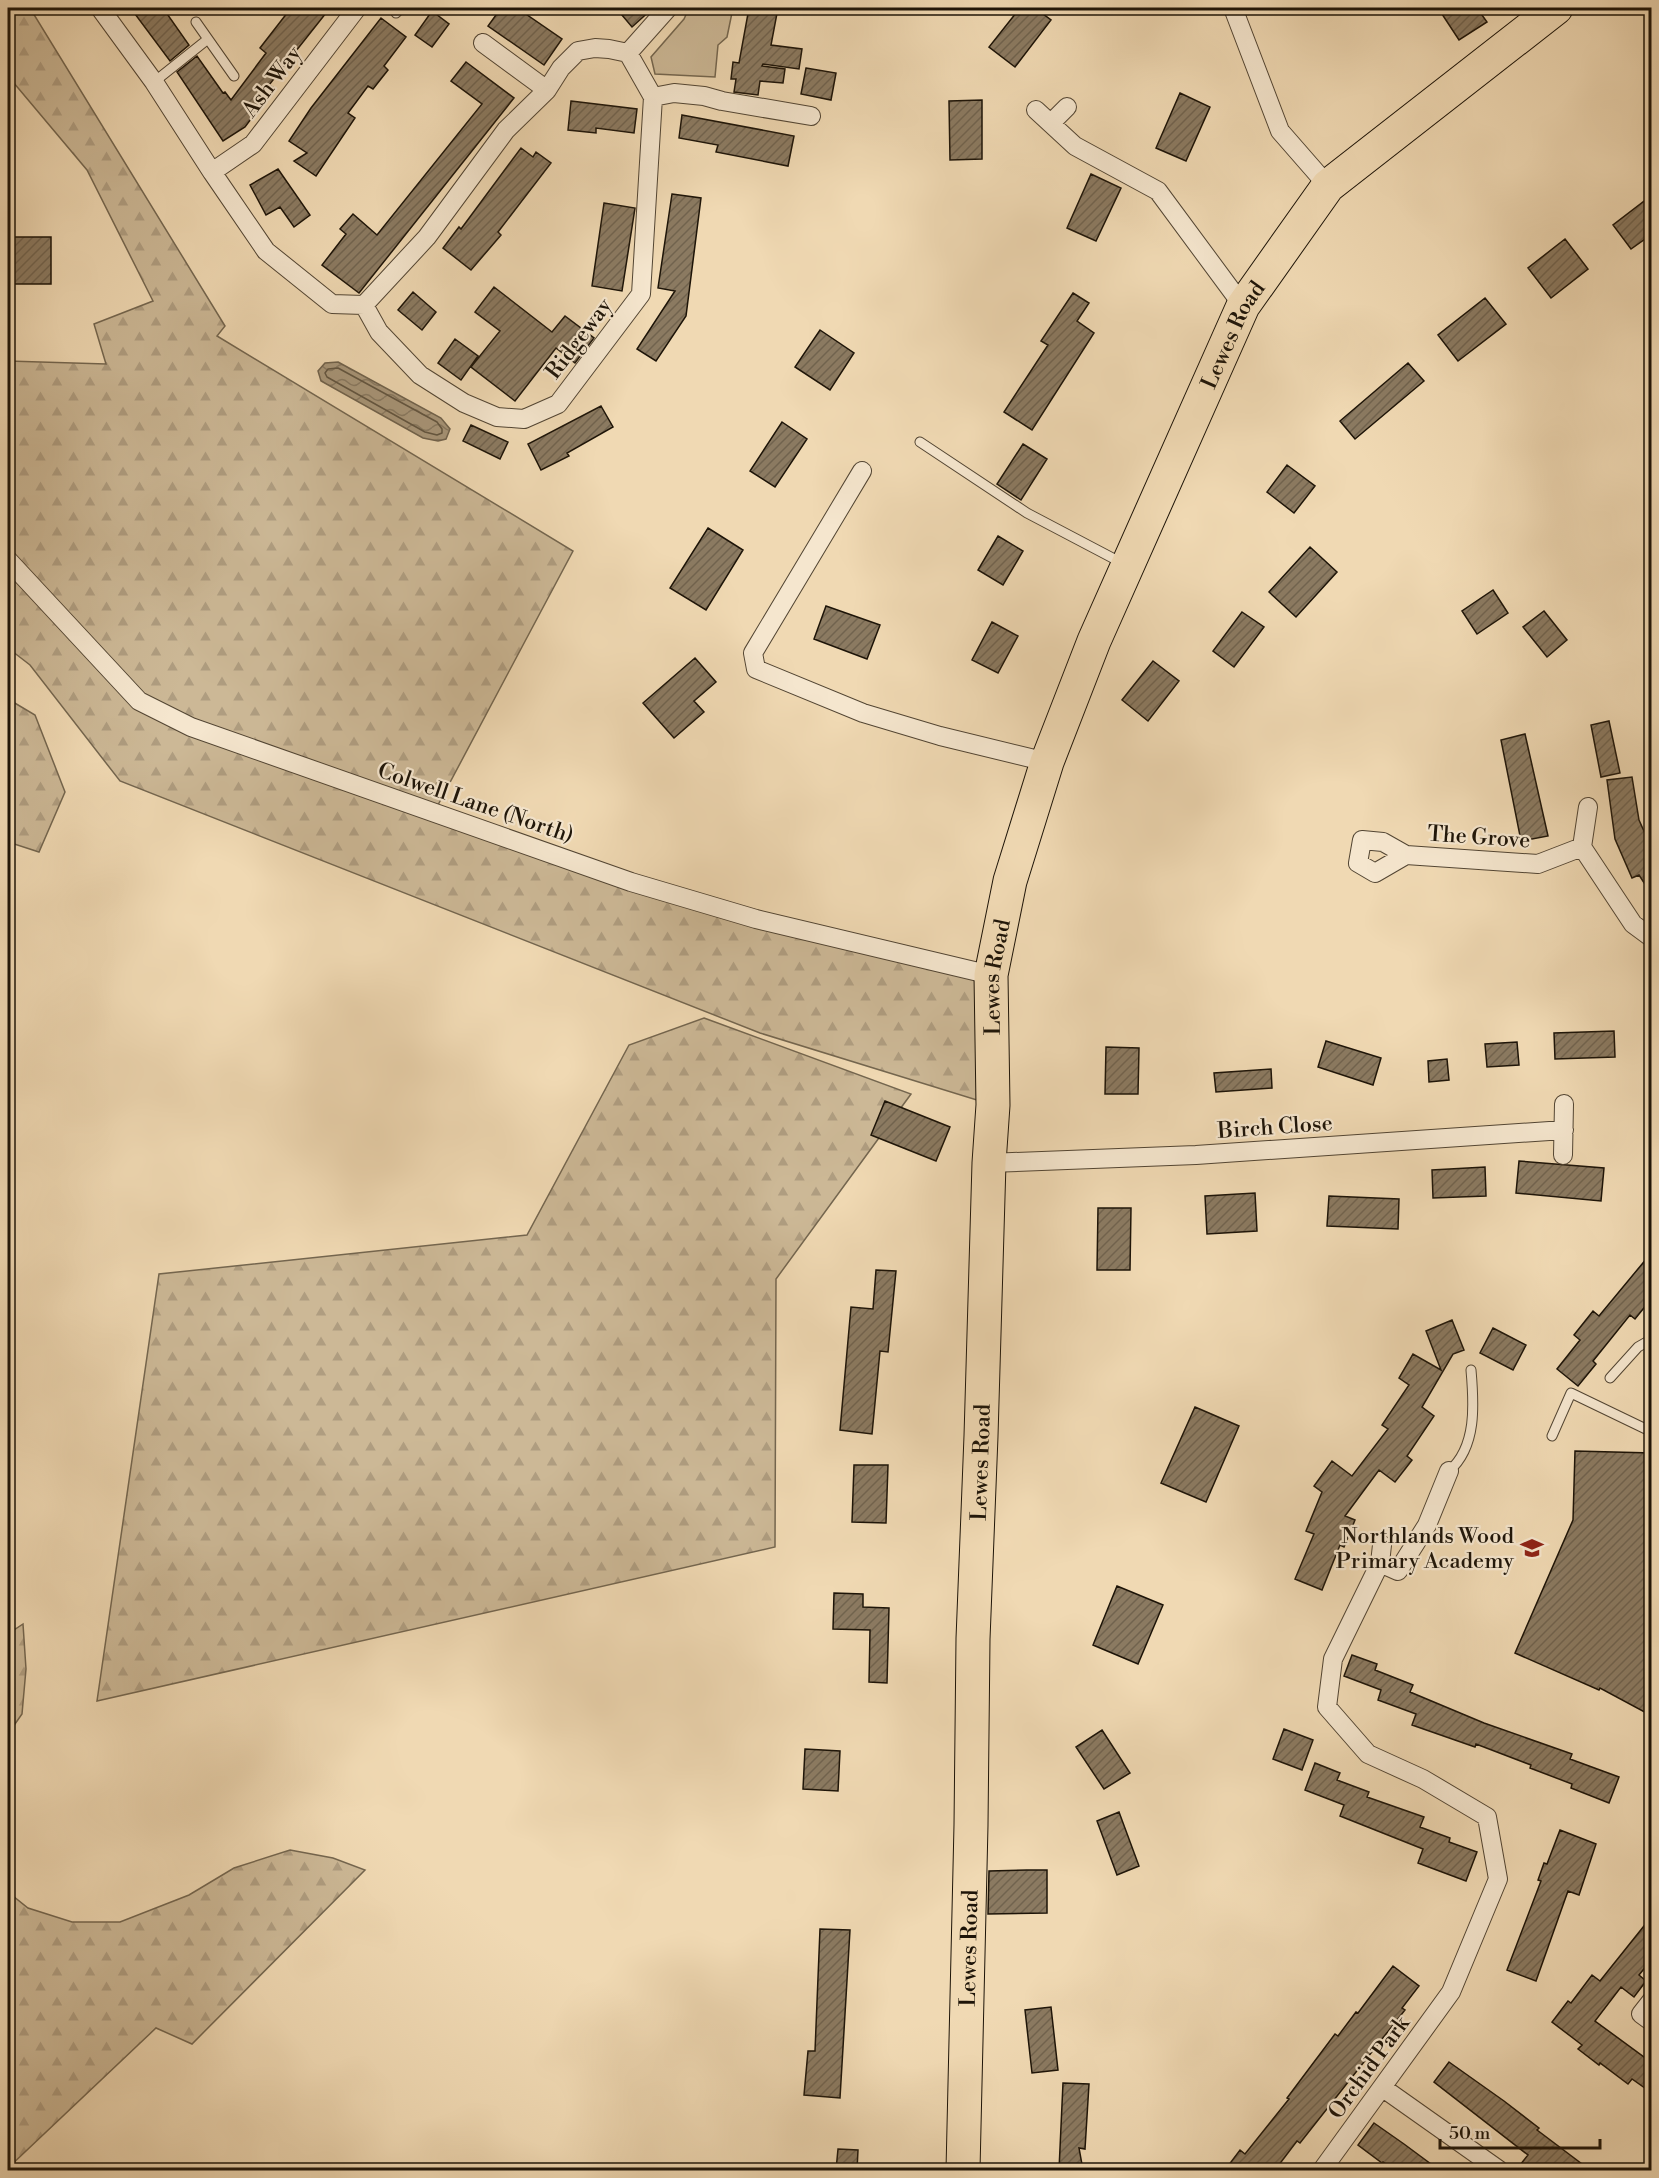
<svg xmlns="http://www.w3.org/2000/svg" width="1659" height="2178" font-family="'Libre Bodoni',serif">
<defs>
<pattern id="forest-firs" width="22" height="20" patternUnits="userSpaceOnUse" patternTransform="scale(1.5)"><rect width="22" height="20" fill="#ccb896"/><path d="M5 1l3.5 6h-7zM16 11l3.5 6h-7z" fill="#af9d80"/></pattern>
<pattern id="water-waves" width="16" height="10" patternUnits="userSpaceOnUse" patternTransform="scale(1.5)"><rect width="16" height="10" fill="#a89679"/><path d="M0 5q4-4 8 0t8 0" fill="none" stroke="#887961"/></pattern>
<pattern id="building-hatch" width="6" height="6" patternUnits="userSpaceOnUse" patternTransform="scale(1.5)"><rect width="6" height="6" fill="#8b7a61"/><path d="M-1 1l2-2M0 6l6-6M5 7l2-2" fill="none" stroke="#71634e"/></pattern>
</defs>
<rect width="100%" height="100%" fill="#f0d9b3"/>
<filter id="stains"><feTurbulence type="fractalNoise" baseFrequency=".00333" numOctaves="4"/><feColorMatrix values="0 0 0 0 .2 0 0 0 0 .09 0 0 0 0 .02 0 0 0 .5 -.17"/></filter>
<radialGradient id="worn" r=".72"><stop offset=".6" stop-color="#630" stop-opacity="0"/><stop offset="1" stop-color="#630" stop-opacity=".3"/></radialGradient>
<path fill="#ccb896" stroke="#74664f" stroke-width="1.5" d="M689,8h44l-6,29 -9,8 -3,32 -60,-3 -4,-17 33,-38z"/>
<path fill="url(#forest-firs)" stroke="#74664f" stroke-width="1.5" d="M8,8h22l195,318 -8,10 356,215 -143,269 561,155 2,130 -233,-72 -640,-252 -90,-116 -22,-17v-287l98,3 -12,-40 59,-23 -66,-131 -79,-94z
M8,699l27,16 30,77 -26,60 -31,-10z
M704,1018l207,76 -135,185 -1,268 -678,154 62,-427 368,-39 102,-190z
M23,1624l3,45 -4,45 -14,20v-100z
M290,1850l43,8 32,12 -173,174 -36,-16 -148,140v-276l20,16 44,14h48l69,-27 45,-27z"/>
<path fill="url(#water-waves)" stroke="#70624c" stroke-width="1.5" d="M338,362l103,56 9,11 -4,10 -8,2 -15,-3 -102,-57 -3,-10 7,-8z"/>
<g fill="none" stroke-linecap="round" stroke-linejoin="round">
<path stroke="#625540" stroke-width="1.5" d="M338,368l99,54 5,7v4l-5,2 -12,-3 -98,-55 -2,-4 3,-4z"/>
</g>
<path fill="url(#building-hatch)" stroke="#1d1408" stroke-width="1.5" d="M145,8h18l26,37 -19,16 -35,-47z
M291,8h39l-61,77 5,3 -29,39 -22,14 -46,-69 20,-16 26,37 2,-1 6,8 35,-47 -6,-5z
M501,8h16l45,31 -18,26 -56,-39z
M616,8h37l-21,19z
M749,8h29l-7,37 31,4 -3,20 -36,-5 -1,2 23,3 -2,14 -23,-2 -2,14 -24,-3 2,-13h-5l2,-17 6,1z
M1020,8h15l16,12 -36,47 -26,-20z
M1438,8h39l10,14 -28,18z
M432,11l17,13 -17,23 -17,-12z
M381,18l25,19 -22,29 4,4 -15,19 -5,-3 -20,27 7,5 -39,58 -22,-15 13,-8 -18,-12 22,-33z
M466,62l48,36 -155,195 -37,-28 24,-31 -6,-5 13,-15 24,21 105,-131 -31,-23z
M806,68l30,5 -5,27 -30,-6z
M1180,93l30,14 -24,54 -30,-13z
M982,100v59l-32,1 -1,-59z
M571,101l66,8 -3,24 -38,-5v5l-28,-3z
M682,115l112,21 -6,30 -72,-14 2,-7 -39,-7z
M521,148l12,9 3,-5 15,11 -53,69 3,3 -30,35 -28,-22 16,-21 2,2z
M278,169l32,46 -16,12 -14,-20 -14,8 -16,-30z
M1091,174l30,14 -25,53 -29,-13z
M672,194l29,4 -15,118 -30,45 -19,-12 38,-58 -17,-3z
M1652,195v39l-21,15 -18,-24z
M604,203l31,5 -13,83 -30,-5z
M8,237h43v47h-43z
M1565,239l23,30 -37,29 -23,-30z
M494,287l58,45 13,-16 29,22 -19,25 -19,-15 -41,53 -44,-34 29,-36 -25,-19z
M413,292l23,20 -14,18 -24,-20z
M1073,293l16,10 -12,18 17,12 -62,97 -28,-18 44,-67 -7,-4z
M1485,298l21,26 -48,37 -20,-26z
M820,330l34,23 -24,37 -35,-23z
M455,339l23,17 -17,24 -23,-17z
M1408,363l16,18 -69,58 -15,-18z
M601,406l12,21 -46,26 2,3 -28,14 -13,-26z
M782,422l25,17 -32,48 -25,-16z
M471,425l37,17 -8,17 -37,-18z
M1023,444l24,15 -26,41 -24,-16z
M1287,465l28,21 -21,27 -27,-21z
M708,528l35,22 -37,60 -36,-22z
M998,536l25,15 -20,34 -25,-15z
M1310,547l27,25 -41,45 -27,-25z
M1493,590l15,23 -31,21 -15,-23z
M826,606l54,19 -13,34 -53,-20z
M1544,611l23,29 -20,17 -24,-30z
M1242,612l22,15 -30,40 -21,-16z
M992,622l26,14 -20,37 -26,-13z
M695,658l21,24 -22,19 10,11 -30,26 -31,-35z
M1153,661l26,20 -31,40 -26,-21z
M1609,721l11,52 -19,4 -10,-52z
M1525,734l23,102 -27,5 -20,-101z
M1632,777l7,43 13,29v46l-13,-20 -7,3 -17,-39 -8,-59z
M1614,1031l1,26 -60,2 -1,-26z
M1326,1041l55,17 -8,27 -55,-18z
M1517,1042l2,23 -32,2 -2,-23z
M1106,1047l33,1 -1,46h-33z
M1447,1059l2,21 -20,2 -1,-21z
M1271,1069l1,19 -56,4 -2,-19z
M885,1101l65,26 -14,34 -65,-26z
M1519,1161l85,7 -3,33 -85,-8z
M1485,1167l1,29 -53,2 -1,-28z
M1255,1193l2,38 -50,3 -2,-38z
M1329,1196l70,3 -1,30 -71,-3z
M1098,1208h33l-1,62h-33z
M1652,1252v46l-17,21 -5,-4 -37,46 3,3 -18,22 -21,-17 23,-29 -6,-5 19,-24 6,5z
M876,1270l20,1 -8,81 -8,-1 -8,83 -32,-4 11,-123 22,2z
M1452,1320l12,30 -11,4 -31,53 12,9 -27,40 5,4 -17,22 -16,-12 -34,46 10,4 -11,27 -4,-2 -18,45 -27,-11 19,-45 -8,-3 16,-39 -8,-6 18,-25 20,15 36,-47 -6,-4 27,-40 -10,-7 14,-24 28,16 -15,-39z
M1493,1328l33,17 -13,25 -33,-17z
M1195,1407l44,19 -33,76 -45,-19z
M1575,1451l77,2 -4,190 4,-5v78l-52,-28 -1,2 -84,-37 58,-133z
M854,1465h34l-2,58 -34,-1z
M1117,1586l46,19 -25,59 -45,-19z
M834,1593l29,1v13l26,1 -2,75 -18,-1 1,-52 -37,-1z
M1352,1655l25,9 -2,6 38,15 -3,7 74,31 88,31 -2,5 49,18 -10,26 -38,-15 1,-4 -42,-16 1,-3 -55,-21 -1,3 -63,-22 4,-11 -38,-14 3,-10 -37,-14z
M1284,1729l29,11 -11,30 -29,-11z
M1102,1730l28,43 -26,16 -28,-42z
M805,1749l35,2 -2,40 -35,-2z
M1315,1763l25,10 -3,7 32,12 -2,5 57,20 -4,10 30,11 -1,4 28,10 -11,29 -48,-18 5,-14 -83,-33 4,-11 -39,-15z
M1119,1812l20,54 -22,9 -20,-54z
M1560,1830l36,14 -17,51 -11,-4 -32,90 -29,-11 34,-89 -3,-1 6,-17 3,1z
M1027,1870h20v43l-59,1 1,-43z
M1652,1916v43l-13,16 7,6 -12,16 -13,-10 -26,34 57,42v30l-20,-14 -4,5 -28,-21 -1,2 -21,-16 4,-4 -30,-23 16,-21 3,2 21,-28 8,6z
M820,1929l30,1 -10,168 -36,-3 4,-44h7z
M1393,1966l26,20 -17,22 3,2 -105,133 -3,-2 -22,29h-50l15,-20 5,4 44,-55 -2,-1 48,-64 3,2 18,-24 2,1z
M1051,2007l7,63 -26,3 -7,-63z
M1449,2062l55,39 35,27 -2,2 53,40h-74l12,-15 -94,-73z
M1063,2083l26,1 -4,65 -6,-1 4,22h-24z
M1374,2123l30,21 35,26h-45l-11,-8 -1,1 -24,-18z
M838,2149l20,1 -1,20h-21z"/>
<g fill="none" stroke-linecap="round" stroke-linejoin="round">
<g stroke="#524533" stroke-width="11">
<path id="lane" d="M396,13l5,-5
M196,22l38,54
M154,82l54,-43
M920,442l107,71 97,51
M1610,1378l28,-31 14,-8
M1552,1436l19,-43 81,39
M1449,1471c28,-24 25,-67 22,-101"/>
</g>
<g stroke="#524533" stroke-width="20">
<path id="street" d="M100,8l54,74 58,90 41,-28 104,-136
M1233,8l47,123 48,55
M483,43l64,47
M595,48l14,1 19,4 25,44 -12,197 -83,110 -34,15 -27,-2 -33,-14 -44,-28 -41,-43 -15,-27 63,-68 79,-107 41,-40 14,-22 17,-17z
M628,53l40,-45
M653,97l21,-4 30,3 18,5 89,15
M1036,110l39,36 83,45 85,115
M1051,123l16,-16
M212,172l54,79 66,53 32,1
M862,471l-109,182 3,16 107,44 77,23 107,26
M8,560l131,141 52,26 440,155 125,37 235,56
M1582,847l6,-40
M1406,855l-31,18 -17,-10 4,-23 21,2 23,13 132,9 44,-17 51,77 19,14
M1563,1155l1,-51
M989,1163l207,-8 368,-25
M1380,1563l18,8 29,-46 22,-54
M1652,2000l-11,14 11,8
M1383,2088l116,82
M1322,2170l129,-178 47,-113 -11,-62 -64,-38 -55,-25 -41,-47 6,-48 47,-96 2,-18"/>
</g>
<g stroke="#1d1408" stroke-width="35">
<g id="highway">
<path id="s1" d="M963,2170l8,-345 2,-186 8,-203 8,-273 4,-58 -2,-130 19,-94 37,-119 47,-121 149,-335 85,-120 228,-178"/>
</g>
</g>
<use href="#lane" stroke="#f5e6ce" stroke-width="9"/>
<use href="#street" stroke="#f5e6ce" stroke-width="18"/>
<use href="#highway" stroke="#f0d9b3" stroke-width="33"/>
</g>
<defs>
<g id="school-bare" transform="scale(1.8)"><path d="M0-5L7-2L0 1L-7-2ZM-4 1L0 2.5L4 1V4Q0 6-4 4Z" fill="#8f2418" stroke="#f5e6ce" stroke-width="2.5" paint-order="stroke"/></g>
</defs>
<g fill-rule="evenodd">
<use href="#school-bare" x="1532" y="1548"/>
</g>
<g text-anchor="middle" stroke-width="4.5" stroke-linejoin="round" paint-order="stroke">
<g font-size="22" fill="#1d1408" stroke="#f5e6ce">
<text transform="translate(271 81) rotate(-53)" y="8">Ash Way</text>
<text dy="8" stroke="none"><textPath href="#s1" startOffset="1882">Lewes Road</textPath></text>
<text transform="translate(578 338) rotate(-53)" y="8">Ridgeway</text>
<text transform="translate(476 802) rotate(19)" y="8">Colwell Lane (North)</text>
<text transform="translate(1479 836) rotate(4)" y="8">The Grove</text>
<text dy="8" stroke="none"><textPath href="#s1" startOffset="1194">Lewes Road</textPath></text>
<text transform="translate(1275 1126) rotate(-4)" y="8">Birch Close</text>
<text dy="8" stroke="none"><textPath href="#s1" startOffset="708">Lewes Road</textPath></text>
<text dy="8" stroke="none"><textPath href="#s1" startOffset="222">Lewes Road</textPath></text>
<text transform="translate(1368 2067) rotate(-54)" y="8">Orchid Park</text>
</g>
<g font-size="22" fill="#1d1408" stroke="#f5e6ce" text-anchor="end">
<text x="1514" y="1543">Northlands Wood<tspan x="1514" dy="25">Primary Academy</tspan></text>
</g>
</g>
<rect width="1659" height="2178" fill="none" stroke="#f0d9b3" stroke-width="30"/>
<rect x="9" y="9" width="1641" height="2160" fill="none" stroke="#1d1408" stroke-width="3"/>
<rect x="15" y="15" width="1629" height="2148" fill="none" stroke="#1d1408" stroke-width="1.5"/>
<path d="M1440 2139v9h160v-9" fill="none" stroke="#1d1408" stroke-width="3"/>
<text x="1449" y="2139" font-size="18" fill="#1d1408" stroke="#f5e6ce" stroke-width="4.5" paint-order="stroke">50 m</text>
<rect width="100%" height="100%" filter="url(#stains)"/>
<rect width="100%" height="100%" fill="url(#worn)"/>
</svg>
